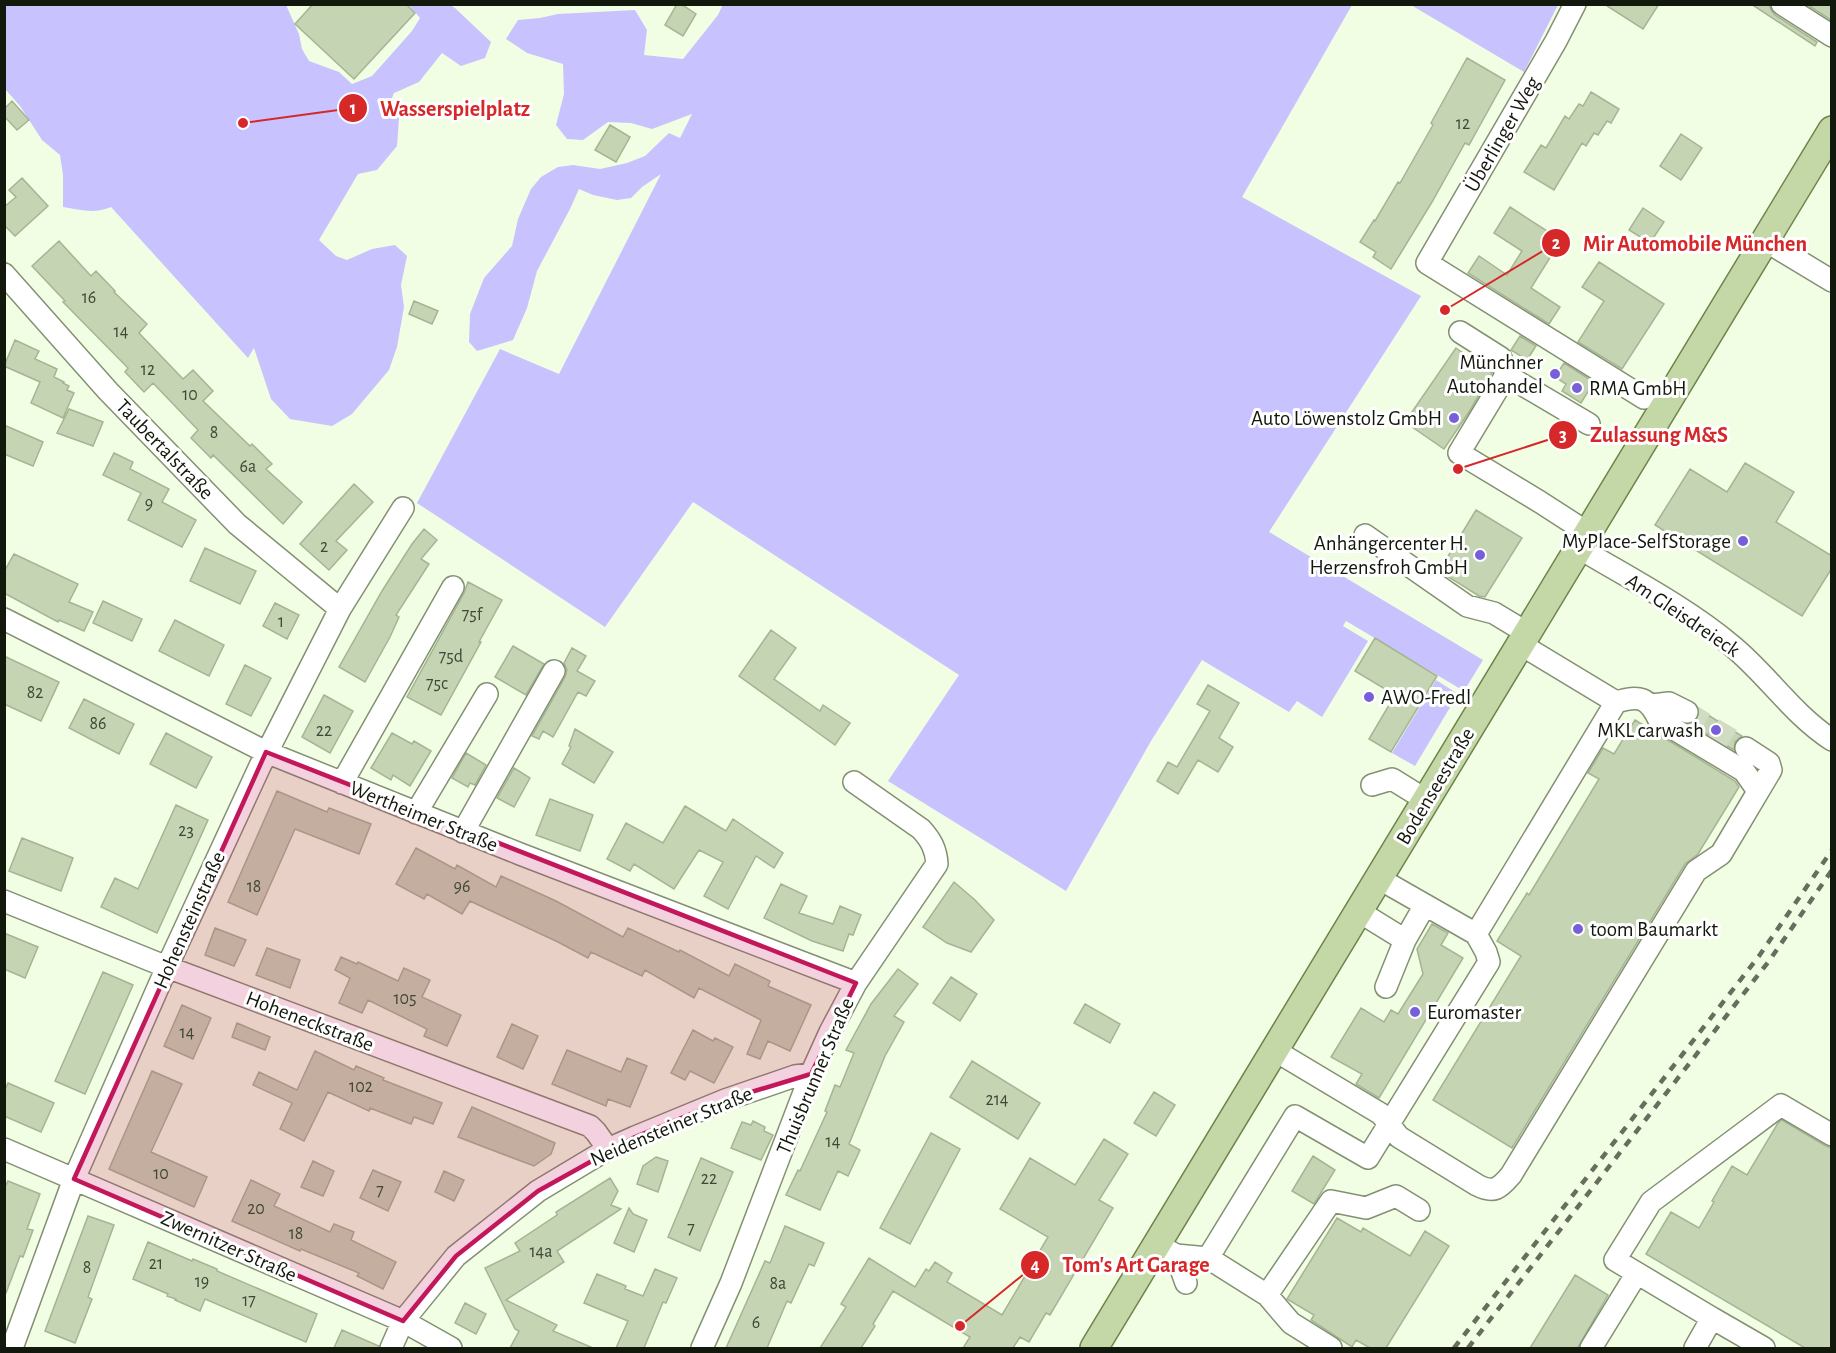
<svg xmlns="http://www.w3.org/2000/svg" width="1836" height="1353" font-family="'Alegreya Sans',sans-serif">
<rect width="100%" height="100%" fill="#f2fee3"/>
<path fill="#c8c2ff" d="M723,4l629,1 -110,192 179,99 -152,236 214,128 -19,31 -118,-70 -3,5 25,15 -46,76 -25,-16 -8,11 -87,-52 -51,81 -85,150 -178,-110 71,-106 -266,-173 -88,125 -188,-124 83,-154 59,25 102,-200 -19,13 -11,11 -14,2 -24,-5 -14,-6 -9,20 -33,62 -10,37 -14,32 -36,11 -8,-9 1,-28 14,-36 28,-32 6,-27 13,-30 10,-12 17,-10 15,-2 27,4 27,-6 18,-7 24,-23 11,5 12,-24 -40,15 -21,-6 -23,-1 -25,18 -16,-1 -11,-14 8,-31 -1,-30 -36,-11 -21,-14 12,-19 22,-2 18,-4 77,-4 12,20 -3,25 39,4 35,-44z
M4,5h282l13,29 3,15 7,12 30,11 13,12 20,-8 40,-45 8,-13 -11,-13h41l5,3 36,34 -6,16 -24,8 -19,-13 -23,29 -25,11 -3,7 8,18 -2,28 -20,24 -19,4 -39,66 17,16 11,4 25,-11 23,-4 12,11 -6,29 3,22 -7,40 -8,23 -37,44 -20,12 -42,-7 -19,-20 -17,-51 -6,10 -137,-151c-16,7 -31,3 -48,0v-32l-3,-20 -18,-15 -22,-34 -15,-17z
M1411,5l147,-1v1l-34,67z
M1436,680l22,14 -43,72 -23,-13z"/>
<path fill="#c5d4b2" stroke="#a5b493" stroke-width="1.5" d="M313,4h93l9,9 -61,66 -59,-55z
M677,4h4l15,10 -13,22 -18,-11z
M1604,4h55l-16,25z
M1751,4h18l2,6 4,5 42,27 -2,4z
M1806,4h26v15l-1,1z
M1467,58l38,22 -36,65 -4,-2 -33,59 -41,67 -18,-12 3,-5 -16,-10 14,-22 1,1 23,-39 2,1 33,-58 -2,-2z
M1591,92l28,17 -8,14 -4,-2 -9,14 -4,-2 -8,13 -4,-3 -28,47 -30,-18 17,-27 5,3 19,-32 4,3 10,-15 4,2z
M12,101l17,19 -12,10 -13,-14v-7z
M610,125l20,12 -14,25 -21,-12z
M1681,134l21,14 -21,32 -21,-14z
M22,178l26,28 -33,30 -11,-11v-18l12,-10 -7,-7z
M1510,207l51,33 -30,48 29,19 -11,17 -81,-51 11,-17 28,19 15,-24 -28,-18z
M1643,208l21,14 -14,21 -21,-13z
M59,241l32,35 5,-5 19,20 -1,1 33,32 -8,9 44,46 10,-9 20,21 -10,10 47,45 2,-2 20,20 -6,5 36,33 -19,22 -70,-69 -2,3 -20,-20 7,-8 -45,-47 -9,9 -19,-20 3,-4 -65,-66 2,-1 -33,-35z
M1599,262l65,42 -42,65 -44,-27 26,-41 -22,-14z
M414,301l24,10 -6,13 -23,-10z
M1520,336l16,10 -9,14 -16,-10z
M15,340l24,11 -4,8 22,10 -3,8 10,5 -1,1 6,3 -2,4 7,3 -11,25 -32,-15 9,-21 -36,-16z
M1456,348l36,25 -23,39 -25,37 -39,-27z
M1564,363l30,19 -13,21 -19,-12 4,-7 -11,-7z
M69,409l34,13 -10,24 -36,-13z
M4,425l39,17 -10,24 -29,-12z
M114,453l19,9 -3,7 39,20 -7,13 34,18 -14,27 -54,-27 13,-27 -38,-18z
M1745,463l49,29 -18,30 56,34v12l-30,48 -147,-91 35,-56 37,23z
M354,484l19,18 -37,39 11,9 -18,20 -29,-26z
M1476,510l46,28 -37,59 -6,-1 -40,-25z
M424,529l13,11 -16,19 8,5 -33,51 3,2 -9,20 -25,45 -26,-15 43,-76 30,-47z
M205,548l51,23 -16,33 -50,-23z
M14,554l64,30 -9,18 24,10 -9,19 -25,-11 -1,2 -54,-29v-21z
M468,582l34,18 -23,42h2l-40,73 -34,-18 57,-104z
M103,601l39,18 -10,22 -39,-18z
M275,603l24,12 -12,24 -24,-13z
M175,620l49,25 -15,31 -50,-25z
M771,630l25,18 -22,31 46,32 3,-6 27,18 -15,22 -96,-69z
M1375,638l62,38 -46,76 -22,-13 26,-44 -40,-24z
M513,646l31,18 -18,31 -31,-18z
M572,648l14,8 -9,15 18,10 -9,15 -8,-4 -25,45 -10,-6 -4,8 -7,-3 33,-59 2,-7 -3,-7z
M4,656l55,26 -18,39 -37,-17z
M245,665l26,13 -20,38 -25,-12z
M1208,685l31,18 -20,35 14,9 -15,25 -20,-12 -20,34 -21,-13 11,-19 9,5 33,-56 -13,-7z
M324,695l29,16 -23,42 -28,-16z
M84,699l50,25 -15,30 -50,-26z
M1700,710l42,26 -7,6 -1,8 -44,-26 8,-6z
M1635,720l100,61 4,6 -41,67 -13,10 -173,284 -79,-48 88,-144 -24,-15 30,-48 2,2 70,-116 -11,-6 15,-25 11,6z
M575,729l38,23 -19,31 -32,-19 9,-17 -2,-1z
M166,733l46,24 -16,31 -46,-24z
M392,733l20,11 2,-3 17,10 -21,35 -17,-11 -2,5 -20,-12z
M466,753l20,12 -11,20 -5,-2 -2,4 -16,-9z
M514,768l16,10 -16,29 -17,-9z
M277,791l50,21 2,-4 42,16 -12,30 -64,-25 -38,86 -29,-13z
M550,799l43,16 -13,36 -44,-16z
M176,805l32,15 -51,113 -56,-26 14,-29 23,11z
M685,806l41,25 7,-12 50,34 -9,15 -18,-12 -28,53 -24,-13 19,-34 -24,-12 -25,39 -40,-25 -4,7 -23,-12 19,-36 37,20z
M22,838l51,20 -12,33 -52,-20z
M416,848l39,21 2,-4 39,22 5,-11 55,25 67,36 5,-9 51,24 1,-2 49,26 6,-12 35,17 -2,5 43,19 -21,46 -22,-10 -8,18 -13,-5 14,-34 -62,-32 -5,10 -49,-28 -3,6 -51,-24 -3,6 -30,-16 -88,-41 -8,13 -35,-20 -3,5 -28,-15z
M954,882l21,18 19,20 -23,32 -24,-9 -24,-16z
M781,884l26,12 -8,17 34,11 7,-18 21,9 -8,20 -4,-1 -6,17 -31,-10 -48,-23z
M1432,924l16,9 -7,12 22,13 -84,140 -23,-14 6,-10 -31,-17 30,-49 23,14 7,-12 7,4 25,-40 -6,-25z
M215,928l31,12 -12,26 -29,-11z
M4,933l34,14 -13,31 -21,-9z
M267,948l33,12 -10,28 -34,-13z
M341,957l16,7 1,-2 40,19 6,-13 26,12 -8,17 39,18 -14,31 -23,-10 3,-7 -59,-29 -6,13 -23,-10 11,-25 -15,-8z
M898,969l20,15 -24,32 10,6 -19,34 -36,88 11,6 -12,26 -10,-5 -18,39 -34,-15 12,-25 2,1 27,-59 -2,-1 10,-26 5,2 14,-34 -8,-3 25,-46z
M103,972l30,13 -48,109 -30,-13z
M951,977l26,17 -17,27 -27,-18z
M1085,1004l35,20 -10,19 -36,-20z
M182,1005l29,13 -18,41 -29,-13z
M237,1023l33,14 -5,13 -33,-13z
M512,1024l26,12 -15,33 -26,-12z
M693,1030l20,11 2,-3 18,9 -19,36 -24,-12 -5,9 -14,-7z
M567,1050l54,22 6,-14 20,8 -17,41 -22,-8 -2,7 -54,-22z
M315,1051l39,19 2,-4 28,12 -1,2 59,23 -9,21 -19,-7 -3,7 -41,-16 -1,3 -41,-19 -24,49 -24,-12 12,-26 -39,-18 6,-13 38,18z
M972,1061l68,42 -22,36 -68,-42z
M152,1071l30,13 -31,68 56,25 -13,30 -85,-38z
M8,1083l46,20 -13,29 -37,-16v-24z
M1154,1092l21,13 -19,31 -22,-13z
M472,1107l83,36 -4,11 -17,12 -76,-29z
M1782,1120l44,26 6,2v200h-27l-159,-94 25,-42 28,16 15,-26 -2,-1 20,-35 15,9 31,-52z
M753,1121l12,6 -1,4 9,4 -12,25 -30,-12 11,-26 9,3z
M931,1133l29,16 -50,95 -30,-16z
M1104,1139l24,15 -29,46 14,8 -63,107 -4,-2 -17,29 -9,-5 -7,11h-50l7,-11 -77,-46 -20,33 2,2 -14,22h-41l26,-41 -5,-3 28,-46 46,29 11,-18 3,2 6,-9 17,11 -5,9 55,33 46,-78 -48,-28 30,-51 45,27z
M1313,1156l22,14 -21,34 -22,-13z
M656,1157l12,4 -10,31 -21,-8 6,-18z
M701,1158l32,14 -33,79 -32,-14z
M313,1161l21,10 -11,25 -22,-9z
M373,1170l28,12 -13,29 -28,-13z
M444,1171l20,9 -10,21 -19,-9z
M610,1178l8,13 -7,14 10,4 -64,42 7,11 -58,38 51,25 -4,6 40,17h-83l9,-17 -4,-2 -30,-61 35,-17 -5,-8 42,-28 -1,-3z
M251,1180l29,14 -6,12 56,26 4,-8 20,8 -3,8 45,22 -13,27 -26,-13 2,-3 -58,-24 -1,2 -68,-30z
M8,1181l32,13 -13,35 6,1 -10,27 -3,-1 -14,37h-2v-104z
M629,1208l4,6 14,6 -13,32 -20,-9z
M88,1216l26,9 -26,72 4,2 -17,44 -30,-12z
M1337,1218l24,14 2,-4 47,28 15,-25 24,15 -63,102h-16l-14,-8 -4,7 -41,-27 3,-5 -27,-16z
M785,1226l39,17 -10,23 -5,-2 -18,39 -4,-2 -20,47h-41l39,-87 5,2z
M148,1242l44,19 1,-2 24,10v2l100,43 -11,28 -101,-43 -5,12 -25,-11 1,-1 -9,-3 1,-2 -35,-15z
M655,1269l22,9 -11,25 -3,-1 -19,46h-28l12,-27 -44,-18 13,-29 29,12 -1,3 18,7z
M1575,1275l33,20 -30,52 -1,1h-47z
M465,1303l21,11 -10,20 -21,-11z
M342,1330l37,16 -1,2h-44z"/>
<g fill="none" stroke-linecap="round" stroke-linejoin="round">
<path stroke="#d1dcc3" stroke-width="21" stroke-dasharray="21 10" stroke-linecap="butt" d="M1687,712l59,36"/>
<g stroke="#839172" stroke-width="24">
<path id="minor" d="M1575,4l-19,37 -129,222 217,135
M1782,4l50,32
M1764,240l68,41
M4,274l104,117 129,133 103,85
M1460,332l41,26 5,17
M1588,533l-48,-31 -81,-49 47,-78 83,49
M1365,535l102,71 27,7 33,20
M1579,548c50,30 108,60 152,97 36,29 61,69 101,95
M4,619l262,133 254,102 336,129
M1520,644l96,58
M1652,705l17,-2 18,9
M342,783l111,-196
M1372,785l20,-6 34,21
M416,813l71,-119
M463,832l91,-161
M4,901l163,66 423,159 6,6 12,17
M1358,911l47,29
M1476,934l140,-232c24,-7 32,-5 43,18l85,51 14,20
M1386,987l19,-47 20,-35
M1274,1050l107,64 18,23 78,48c17,9 23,3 34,-10l185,-304 25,-17 50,-84 -2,-7 -23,-15
M4,1149l399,172 48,27
M1167,1250l9,5 10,28
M1176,1255l32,3 59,37 64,-94 35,7 30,-12 23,14
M1208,1258l87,-142 73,42 121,-196 -3,-10 -10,-18 -98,-56
M1267,1295l24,28 40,25
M1712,1318l-97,-58 36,-58 130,-97 51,30
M12,1348l62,-169 93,-212 93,-201 80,-157 63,-101
M391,1348l12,-27 53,-65 82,-65 70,-42 27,-12 90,-37 70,-24 16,-2
M702,1348l29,-65 80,-209 19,-42 26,-49 81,-119c-1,-15 -6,-24 -16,-35l-67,-47
M1591,1348l46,-75
M1695,1348l17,-30 52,30"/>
</g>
<g stroke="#6d844a" stroke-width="30">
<path id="major" d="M1094,1348l738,-1218"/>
</g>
<use href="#minor" stroke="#fff" stroke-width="21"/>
<use href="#major" stroke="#c4d8a7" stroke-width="27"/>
<path stroke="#676e5d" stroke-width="4.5" stroke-dasharray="8 8" stroke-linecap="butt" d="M1454,1348l305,-392 73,-106
M1468,1348l301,-387 63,-91"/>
</g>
<path fill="#c2185b" fill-opacity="0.2" stroke="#c2185b" stroke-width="4.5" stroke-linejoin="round" d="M266,752l590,231 -45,91 -86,26 -90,37 -97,54 -82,65 -53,65 -329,-142z"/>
<g fill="#785fda" stroke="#fff" stroke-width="2">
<circle cx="1555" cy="374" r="6"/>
<circle cx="1577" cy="388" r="6"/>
<circle cx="1454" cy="418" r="6"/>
<circle cx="1743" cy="541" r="6"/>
<circle cx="1480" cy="555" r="6"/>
<circle cx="1369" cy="697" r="6"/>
<circle cx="1716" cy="730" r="6"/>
<circle cx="1578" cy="929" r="6"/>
<circle cx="1415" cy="1012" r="6"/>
</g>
<g text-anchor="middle" stroke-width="6" stroke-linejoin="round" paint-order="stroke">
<g font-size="18" fill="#404736">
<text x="1463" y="129">12</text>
<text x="89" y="303">16</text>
<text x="121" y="337">14</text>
<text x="148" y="375">12</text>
<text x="190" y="400">10</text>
<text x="214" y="438">8</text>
<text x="248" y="472">6a</text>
<text x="149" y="509">9</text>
<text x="324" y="552">2</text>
<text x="472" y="620">75f</text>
<text x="281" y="627">1</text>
<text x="451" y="662">75d</text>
<text x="437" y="689">75c</text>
<text x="35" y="698">82</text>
<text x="98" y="729">86</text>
<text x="324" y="736">22</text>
<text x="186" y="836">23</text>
<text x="254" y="892">18</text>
<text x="462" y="892">96</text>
<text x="405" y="1004">105</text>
<text x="187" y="1038">14</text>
<text x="361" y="1092">102</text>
<text x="997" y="1105">214</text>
<text x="833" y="1147">14</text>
<text x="161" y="1179">10</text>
<text x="709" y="1184">22</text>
<text x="380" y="1196">7</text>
<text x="256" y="1214">20</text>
<text x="691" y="1234">7</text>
<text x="296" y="1239">18</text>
<text x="541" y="1257">14a</text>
<text x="156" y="1269">21</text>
<text x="87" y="1273">8</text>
<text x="202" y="1287">19</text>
<text x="778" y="1289">8a</text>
<text x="249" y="1306">17</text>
<text x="756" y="1328">6</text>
</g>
<g font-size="21" fill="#13180c" stroke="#fff">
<text transform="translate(1502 134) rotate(-60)" y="7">Überlinger Weg</text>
<text transform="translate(165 449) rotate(46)" y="7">Taubertalstraße</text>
<text transform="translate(1683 615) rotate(34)" y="7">Am Gleisdreieck</text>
<text transform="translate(1435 786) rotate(-59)" y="7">Bodenseestraße</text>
<text transform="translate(424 816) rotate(22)" y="7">Wertheimer Straße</text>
<text transform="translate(189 920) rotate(-66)" y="7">Hohensteinstraße</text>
<text transform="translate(310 1021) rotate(21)" y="7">Hoheneckstraße</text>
<text transform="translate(815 1076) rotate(-67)" y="7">Thuisbrunner Straße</text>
<text transform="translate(671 1126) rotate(-23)" y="7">Neidensteiner Straße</text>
<text transform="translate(229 1246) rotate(24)" y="7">Zwernitzer Straße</text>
</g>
<g font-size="21" fill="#13180c" stroke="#fff" text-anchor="end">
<text x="1543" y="369">Münchner<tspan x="1543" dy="24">Autohandel</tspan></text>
<text x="1589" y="395" text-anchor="start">RMA GmbH</text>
<text x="1442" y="425">Auto Löwenstolz GmbH</text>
<text x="1731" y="548">MyPlace-SelfStorage</text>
<text x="1468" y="550">Anhängercenter H.<tspan x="1468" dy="24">Herzensfroh GmbH</tspan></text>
<text x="1381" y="704" text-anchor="start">AWO-Fredl</text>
<text x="1704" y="737">MKL carwash</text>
<text x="1590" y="936" text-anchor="start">toom Baumarkt</text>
<text x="1427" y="1019" text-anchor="start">Euromaster</text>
</g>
</g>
<path fill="none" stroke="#d62828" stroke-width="2" d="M243 123L353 108M1445 310L1556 243M1458 469L1563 435M960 1326L1035 1265"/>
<g fill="#d62828" stroke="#fff" stroke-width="2">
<circle cx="243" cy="123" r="6"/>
<circle cx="1445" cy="310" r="6"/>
<circle cx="1458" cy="469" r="6"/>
<circle cx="960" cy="1326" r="6"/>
<circle cx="353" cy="108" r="15"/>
<circle cx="1556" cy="243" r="15"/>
<circle cx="1563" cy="435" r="15"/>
<circle cx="1035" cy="1265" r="15"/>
</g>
<g font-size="18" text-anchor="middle" font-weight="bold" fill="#fff">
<text x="353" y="114">1</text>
<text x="1556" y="249">2</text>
<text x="1563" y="441">3</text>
<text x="1035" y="1271">4</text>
</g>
<g font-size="22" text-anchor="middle" font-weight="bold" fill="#d62828" stroke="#fff" stroke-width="6" stroke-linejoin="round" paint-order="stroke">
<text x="455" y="116">Wasserspielplatz</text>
<text x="1695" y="251">Mir Automobile München</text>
<text x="1659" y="442">Zulassung M&amp;S</text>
<text x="1136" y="1272">Tom's Art Garage</text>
</g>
<rect width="1836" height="1353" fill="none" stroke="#13180c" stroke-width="12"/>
</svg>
